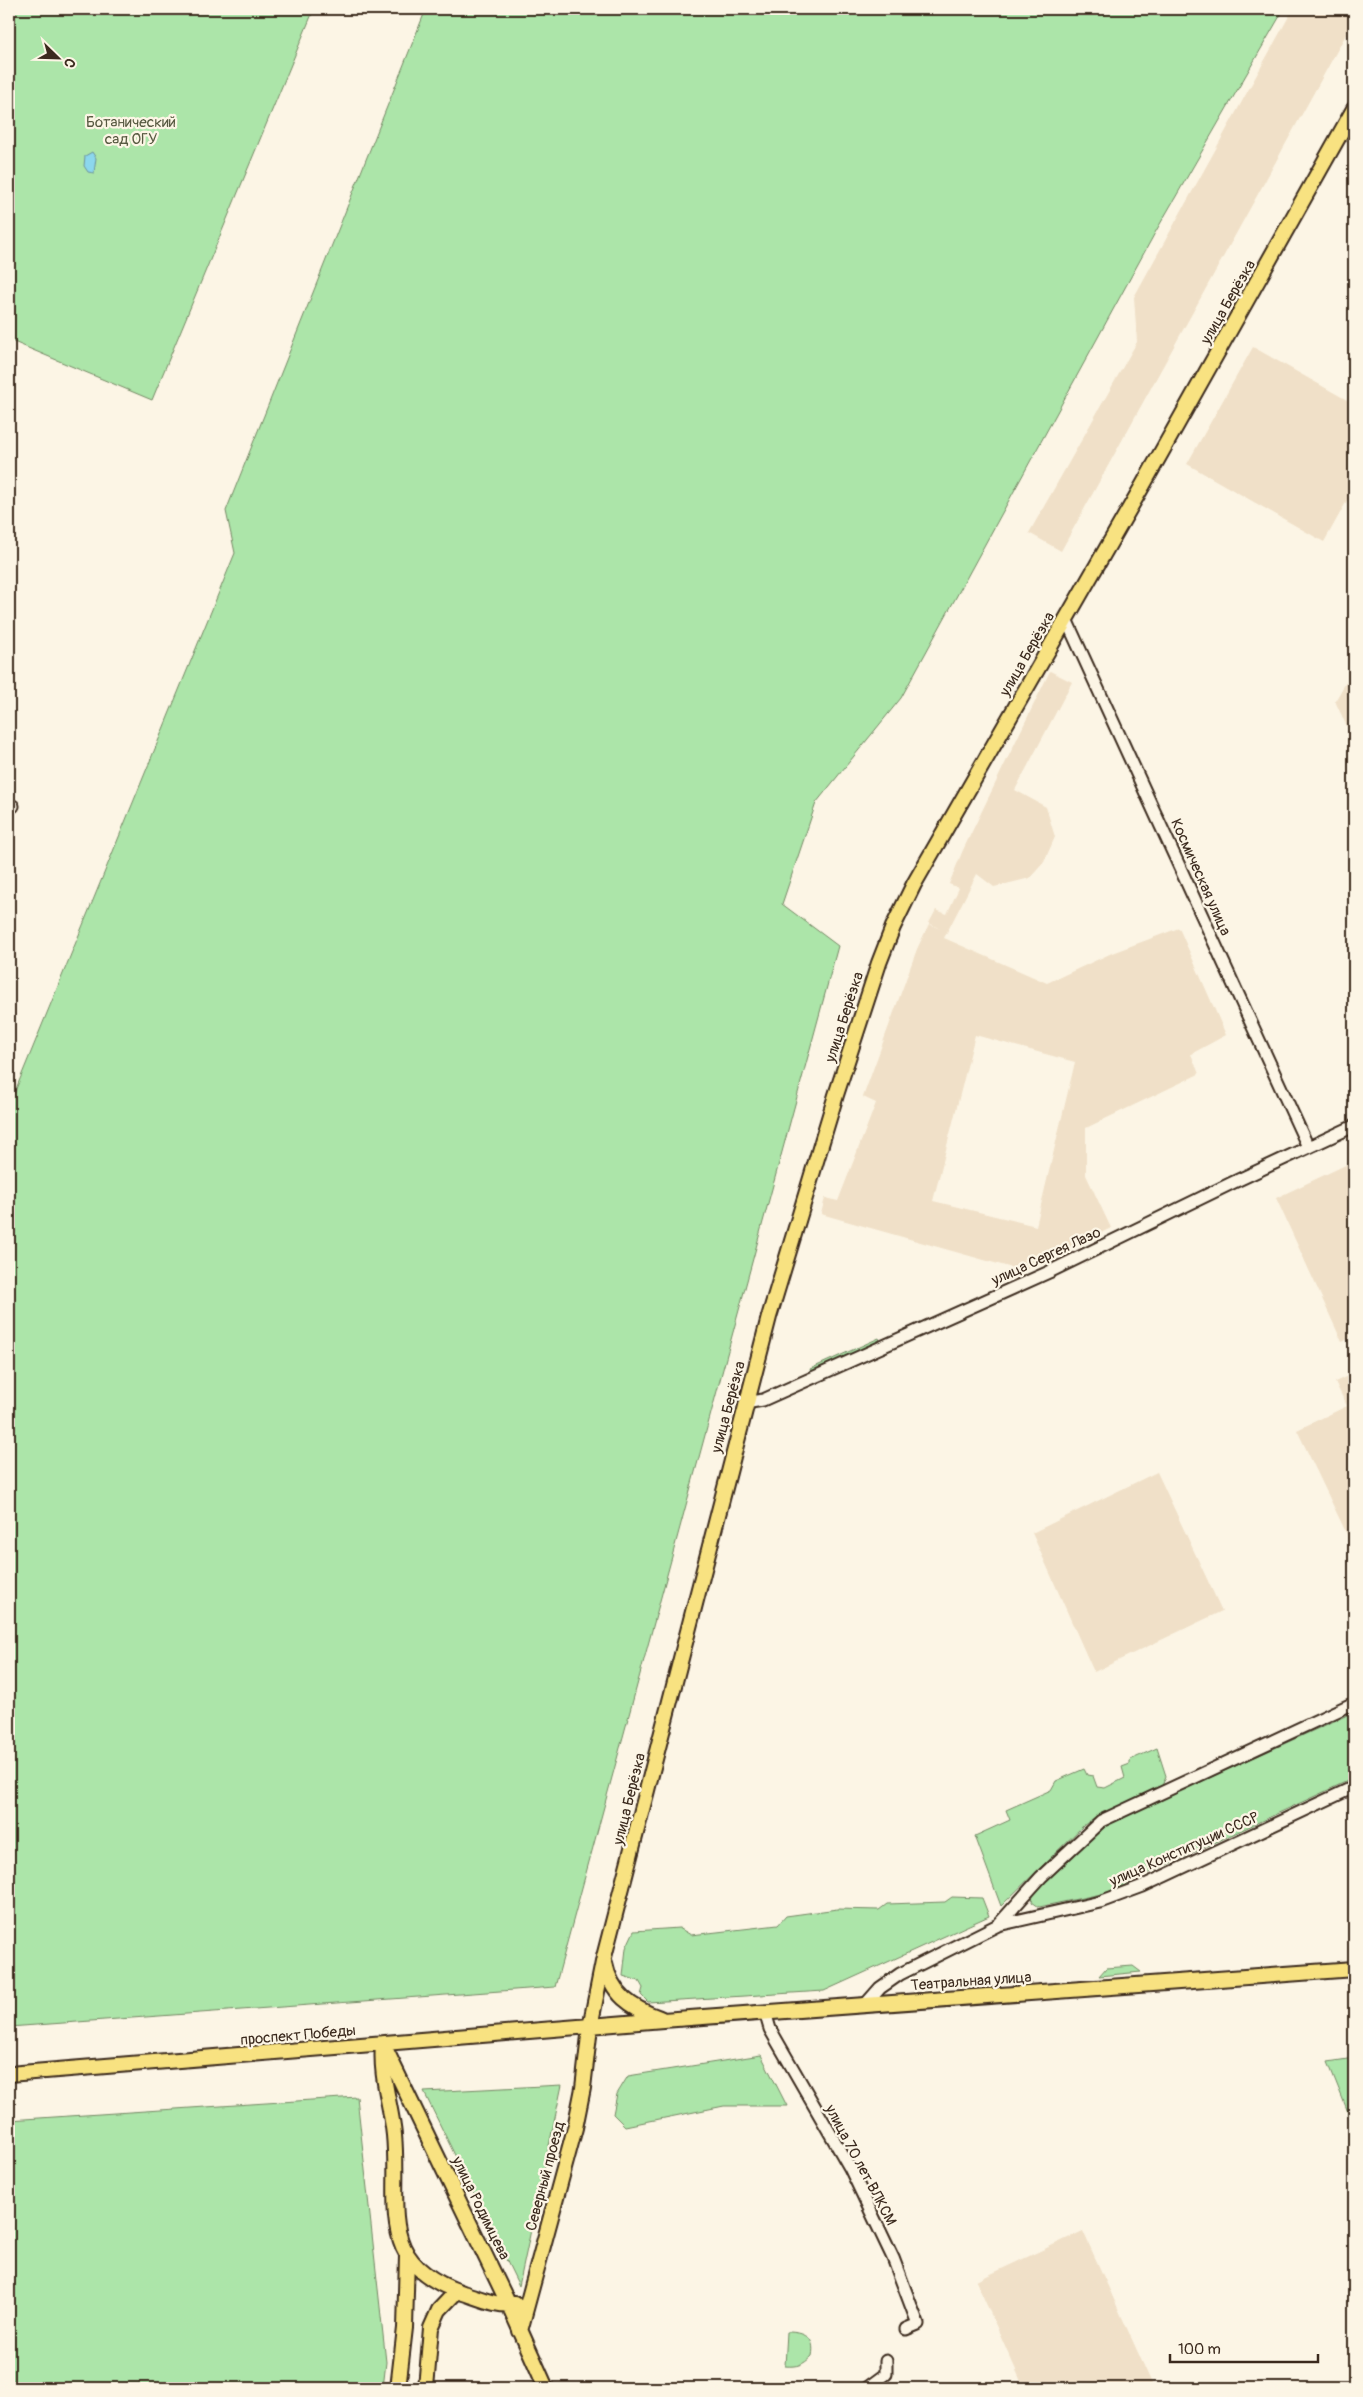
<svg xmlns="http://www.w3.org/2000/svg" width="1363" height="2397" font-family="Pangolin,sans-serif">
<rect width="100%" height="100%" fill="#fcf5e5"/>
<filter id="ink" filterUnits="userSpaceOnUse"><feTurbulence type="fractalNoise" baseFrequency=".02" numOctaves="2"/><feDisplacementMap in="SourceGraphic" scale="10" xChannelSelector="R" yChannelSelector="G"/><feConvolveMatrix kernelMatrix="1 2 1 2 8 2 1 2 1" color-interpolation-filters="sRGB"/></filter>
<g filter="url(#ink)">
<path fill="#f0e0c8" fill-rule="evenodd" d="M1293,9h61v11l-293,531 -32,-18 108,-191 -3,-45z
M1253,347l101,57v84l-30,54 -137,-78z
M1354,669v73l-19,-41z
M1050,671l22,11 -57,108 31,17 9,30 -11,25 -14,16 -36,9 -17,-13 -33,64 103,45 65,-30 67,-25 47,107 -35,19 8,20 -113,54v47l25,53 -88,43 -202,-57 4,-16 13,3 38,-98 -13,-6 54,-148 12,-25 11,5 -11,-6 7,-13 11,4 12,-26 -10,-4 14,-34zM975,1035l100,27 -39,164 -103,-25z
M1354,1161v175l-12,6 -66,-144z
M1354,1373v176l-57,-119 50,-24 -12,-24z
M1157,1472l65,139 -128,61 -62,-139z
M1083,2231l71,157h-130l-48,-107z"/>
<path fill="#ace5a9" stroke="#748864" d="M9,9h305l-162,391 -143,-60z
M426,9h858l-128,222 -255,467 -85,105 -34,101 56,42 -283,1041 -546,40v-921l226,-553 -9,-42z
M879,1338l1,3 -69,31 -1,-3z
M1354,1712v66l-248,115 -67,14 -7,-5 1,-7 54,-55 23,-17z
M1157,1748l9,28 -4,10 -67,31 -12,9 -82,80 -26,-70 35,-16 -4,-10 45,-20 5,-9 28,-12 3,6 6,1 4,11 8,1 20,-10 -3,-11 8,-3v-4z
M952,1897l30,1 7,18 -165,75 -176,11 -7,-7 2,-7 -4,-7 -16,-5 3,-28 8,-17 45,-3 12,7 87,-10 8,-9 51,-7 42,1 8,-6 58,-2z
M1133,1966l8,6 -42,4 7,-8z
M761,2055l26,51h-63l-99,20 -12,-12 4,-20 11,-18z
M1354,2058v69l-26,-65z
M562,2085l-43,201 -95,-194z
M357,2097l29,265 -3,26h-374v-268z
M787,2332c17,0 29,5 25,24 -9,9 -15,11 -27,10z"/>
<path fill="#8cd7ed" stroke="#6c929a" d="M92,152l4,6 -2,15 -6,-1 -4,-6 1,-10z"/>
<g fill="none" stroke-linecap="round" stroke-linejoin="round">
<g stroke="#3b2a1e" stroke-width="15">
<path id="minor" d="M1066,619l242,528
M9,808l4,-2
M745,1403l18,-3 286,-128 185,-90 120,-56
M998,1925l43,-48 60,-56 253,-118
M865,2005l15,-17 20,-14 98,-49 102,-23 43,-16 211,-99
M765,2012l5,17 80,139 43,90 25,66 -12,5
M867,2388l19,-14v-13"/>
</g>
<g stroke="#3b2a1e" stroke-width="18">
<path id="major" d="M605,1963c6,31 26,45 55,55
M383,2044l126,261 37,83
M383,2045c-3,31 8,60 11,90 7,71 -20,128 69,158 16,5 35,14 52,11
M9,2074l654,-54 691,-51
M520,2331l55,-203 8,-40 7,-61 14,-70 165,-640 67,-222 43,-132 14,-36 21,-43 229,-399 211,-376
M398,2388l7,-60 2,-72
M426,2388l5,-60 8,-18 18,-19"/>
</g>
<use href="#minor" stroke="#fcf5e5" stroke-width="11"/>
<use href="#major" stroke="#f8e281" stroke-width="14"/>
</g>
</g>
<g text-anchor="middle" stroke-width="4.5" stroke-linejoin="round" paint-order="stroke">
<g font-size="15" fill="#575941" stroke="#fcf5e5">
<text x="131" y="127">Ботанический<tspan x="131" dy="17">сад ОГУ</tspan></text>
</g>
<g font-size="15" fill="#3b2a1e" stroke="#fcf5e5">
<text transform="translate(1228 302) rotate(-60)" y="5">улица Берёзка</text>
<text transform="translate(1027 654) rotate(-60)" y="5">улица Берёзка</text>
<text transform="translate(1201 877) rotate(66)" y="5">Космическая улица</text>
<text transform="translate(844 1017) rotate(-72)" y="5">улица Берёзка</text>
<text transform="translate(1046 1256) rotate(-25)" y="5">улица Сергея Лазо</text>
<text transform="translate(728 1407) rotate(-75)" y="5">улица Берёзка</text>
<text transform="translate(629 1799) rotate(-76)" y="5">улица Берёзка</text>
<text transform="translate(1184 1849) rotate(-24)" y="5">улица Конституции СССР</text>
<text transform="translate(971 1981) rotate(-4)" y="5">Театральная улица</text>
<text transform="translate(298 2035) rotate(-5)" y="5">проспект Победы</text>
<text transform="translate(861 2165) rotate(62)" y="5">улица 70 лет ВЛКСМ</text>
<text transform="translate(545 2176) rotate(-75)" y="5">Северный проезд</text>
<text transform="translate(481 2208) rotate(64)" y="5">улица Родимцева</text>
</g>
</g>
<rect width="1363" height="2397" fill="none" stroke="#fcf5e5" stroke-width="30"/>
<rect x="15" y="15" width="1333" height="2367" fill="none" stroke="#3b2a1e" stroke-width="2" filter="url(#ink)"/>
<g transform="translate(58 58) rotate(113)" stroke="#fcf5e5" stroke-width="4" paint-order="stroke">
<path d="M0-4L9 19L0 12L-9 19Z" fill="#3b2a1e"/>
<text y="-8" font-size="14" font-weight="bold" text-anchor="middle" fill="#3b2a1e">С</text>
</g>
<path d="M1170 2354v8h148v-8" fill="none" stroke="#3b2a1e" stroke-width="2.5"/>
<text x="1178" y="2354" font-size="15" fill="#3b2a1e" stroke="#fcf5e5" stroke-width="4" paint-order="stroke">100 m</text>
</svg>
